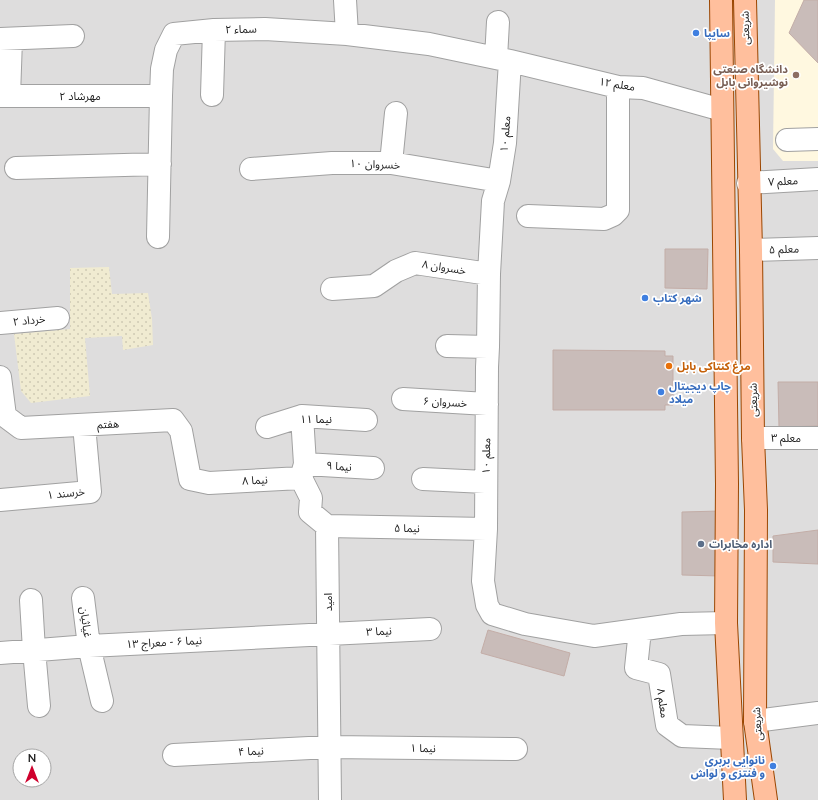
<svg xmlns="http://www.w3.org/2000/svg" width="818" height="800" font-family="Lato,'Noto Sans Arabic',sans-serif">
<defs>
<pattern id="farmland-dots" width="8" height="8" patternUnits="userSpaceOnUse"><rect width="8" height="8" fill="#f0ebd1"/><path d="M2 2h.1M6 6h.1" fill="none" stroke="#cec9b3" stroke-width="1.8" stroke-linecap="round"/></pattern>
</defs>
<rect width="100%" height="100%" fill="#f1ebe6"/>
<path fill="#dedddd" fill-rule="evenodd" d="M0,0h818v800h-818zM20,756h24v24h-24z"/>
<path fill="#fff8e0" d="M775,0h43v161h-35l-10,-12z"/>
<path fill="url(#farmland-dots)" d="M109,267l3,27 36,-1 4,26 1,26 -30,5 -1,-14 -37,2 5,58 -59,7 -10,-12 -7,-57 56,-5v-61z"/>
<path fill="#c9bcb9" stroke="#c3ada7" d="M804,0h14v63l-29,-30z
M665,249h43l-1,40 -42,-1z
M553,350l112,1v5h8v49h-8v5h-112z
M778,382h40v44l-39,1z
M720,511v65l-38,-1v-63z
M818,530v34l-45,-2v-26z
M488,630l82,23 -6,23 -83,-23z"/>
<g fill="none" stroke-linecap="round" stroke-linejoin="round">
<g stroke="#a1a1a1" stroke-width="24">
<path id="minor" d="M345,0l2,34
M0,39l73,-3
M496,58l2,-36
M510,61l-5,82 -6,38 -6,20 -4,73 -1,73 -1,20 -1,162 -3,52 4,24 5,9 33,10 69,12 87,-12 45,-1
M212,95l2,-65
M0,96h161
M9,96l2,-57
M787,140l31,-1
M391,163l5,-50
M16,168l144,-4
M251,169l81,-6h59l108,18
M748,183l70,-4
M528,216l76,3 9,-4 5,-5v-123
M158,237l3,-141 1,-27 4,-19 8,-16 40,-4 51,-1 82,5 82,10 81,17 108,26 25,1 79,22
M751,250l67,-2
M332,289l42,-3 22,-15 19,-8 74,11
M0,323l58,-5
M447,346l41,1
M0,377l5,39 16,12 152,-8 8,11 9,48 19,4 92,-5
M403,399l84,5
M302,416l3,48 -4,14 10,20 -1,14 17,14
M267,427l35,-11 64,4
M753,438h65
M305,464l68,4
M423,479l62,3
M0,500l90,-8 -6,-67
M327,526l3,274
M327,526l159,3
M83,598l6,48 13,55
M31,600l3,50 5,56
M640,630l-4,38 23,6 8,51 15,11 49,2
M0,653l89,-7 341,-17
M755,721l63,-8
M174,755l155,-8 187,2"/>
</g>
<g stroke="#9b4600" stroke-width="24">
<path id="major" d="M721,0l6,484 -1,139 9,177
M745,0l6,250 2,188 3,72 -1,211 11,79"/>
</g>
<use href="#minor" stroke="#fff" stroke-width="22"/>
<use href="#major" stroke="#ffbf9d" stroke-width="22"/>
</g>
<g fill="#3f7fe0" stroke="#fff" stroke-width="1.5">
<circle cx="696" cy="33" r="4"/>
<circle cx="645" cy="298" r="4"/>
<circle cx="661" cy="392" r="4"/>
<circle cx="773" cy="766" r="4"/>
</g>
<circle fill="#8d6e63" stroke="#fff" stroke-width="1.5" cx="796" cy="75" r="4"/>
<circle fill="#e8710a" stroke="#fff" stroke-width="1.5" cx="669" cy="366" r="4"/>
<circle fill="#5c6f8a" stroke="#fff" stroke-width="1.5" cx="701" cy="544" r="4"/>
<g text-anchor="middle" stroke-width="3.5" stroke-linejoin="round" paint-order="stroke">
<g font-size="11" fill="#202020" stroke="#fff">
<text transform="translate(745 28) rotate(-91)" y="4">شریعتی</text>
<text transform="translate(241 29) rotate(-1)" y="4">سماء ۲</text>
<text transform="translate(617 84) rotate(9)" y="4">معلم ۱۲</text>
<text x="80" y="100">مهرشاد ۲</text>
<text transform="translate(505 134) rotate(-85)" y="4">معلم ۱۰</text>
<text transform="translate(375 164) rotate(2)" y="4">خسروان ۱۰</text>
<text transform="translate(783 181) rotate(-3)" y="4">معلم ۷</text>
<text transform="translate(784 249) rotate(-2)" y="4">معلم ۵</text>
<text transform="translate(444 267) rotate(9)" y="4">خسروان ۸</text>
<text transform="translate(29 320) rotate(-6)" y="4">خرداد ۲</text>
<text transform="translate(753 400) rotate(-91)" y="4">شریعتی</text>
<text transform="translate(445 402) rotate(3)" y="4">خسروان ۶</text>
<text x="316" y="423">نیما ۱۱</text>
<text transform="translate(108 424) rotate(-3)" y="4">هفتم</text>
<text x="786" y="442">معلم ۳</text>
<text transform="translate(486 456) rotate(-89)" y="4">معلم ۱۰</text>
<text transform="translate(339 466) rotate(4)" y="4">نیما ۹</text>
<text transform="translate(255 480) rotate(-3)" y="4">نیما ۸</text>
<text transform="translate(66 493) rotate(-6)" y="4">خرسند ۱</text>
<text transform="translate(407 528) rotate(1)" y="4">نیما ۵</text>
<text transform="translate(328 602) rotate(-90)" y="4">امید</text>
<text transform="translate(86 622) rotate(82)" y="4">غیاثیان</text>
<text transform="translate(379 631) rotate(-3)" y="4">نیما ۳</text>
<text transform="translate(164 642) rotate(-3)" y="4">نیما ۶ - معراج ۱۳</text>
<text transform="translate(663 703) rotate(82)" y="4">معلم ۸</text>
<text transform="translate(757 724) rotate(-94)" y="4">شریعتی</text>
<text transform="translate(423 748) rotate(1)" y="4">نیما ۱</text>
<text transform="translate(251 751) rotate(-3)" y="4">نیما ۴</text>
</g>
<g font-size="11" font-weight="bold" fill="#366cbe" stroke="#fff" text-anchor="start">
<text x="704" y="37">سایپا</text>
<text x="653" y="302">شهر کتاب</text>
<text x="669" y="390">چاپ دیجیتال<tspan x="669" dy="13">میلاد</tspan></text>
<text x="765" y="764" text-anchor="end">نانوایی بربری<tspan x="765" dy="13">و فنتزی و لواش</tspan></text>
</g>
<g font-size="11" font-weight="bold" fill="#785e54" stroke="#fff" text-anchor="end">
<text x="788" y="73">دانشگاه صنعتی<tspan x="788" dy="13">نوشیروانی بابل</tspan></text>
</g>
<g font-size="11" font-weight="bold" fill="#c56008" stroke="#fff" text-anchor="start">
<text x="677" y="370">مرغ کنتاکی بابل</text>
</g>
<g font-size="11" font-weight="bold" fill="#4e5e75" stroke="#fff" text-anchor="start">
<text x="709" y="548">اداره مخابرات</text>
</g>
</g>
<g transform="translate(32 768)"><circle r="19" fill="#ffffff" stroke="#a6a6a6"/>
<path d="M0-3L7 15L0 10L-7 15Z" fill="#cf002d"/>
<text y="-6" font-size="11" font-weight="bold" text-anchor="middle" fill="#202020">N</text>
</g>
</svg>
